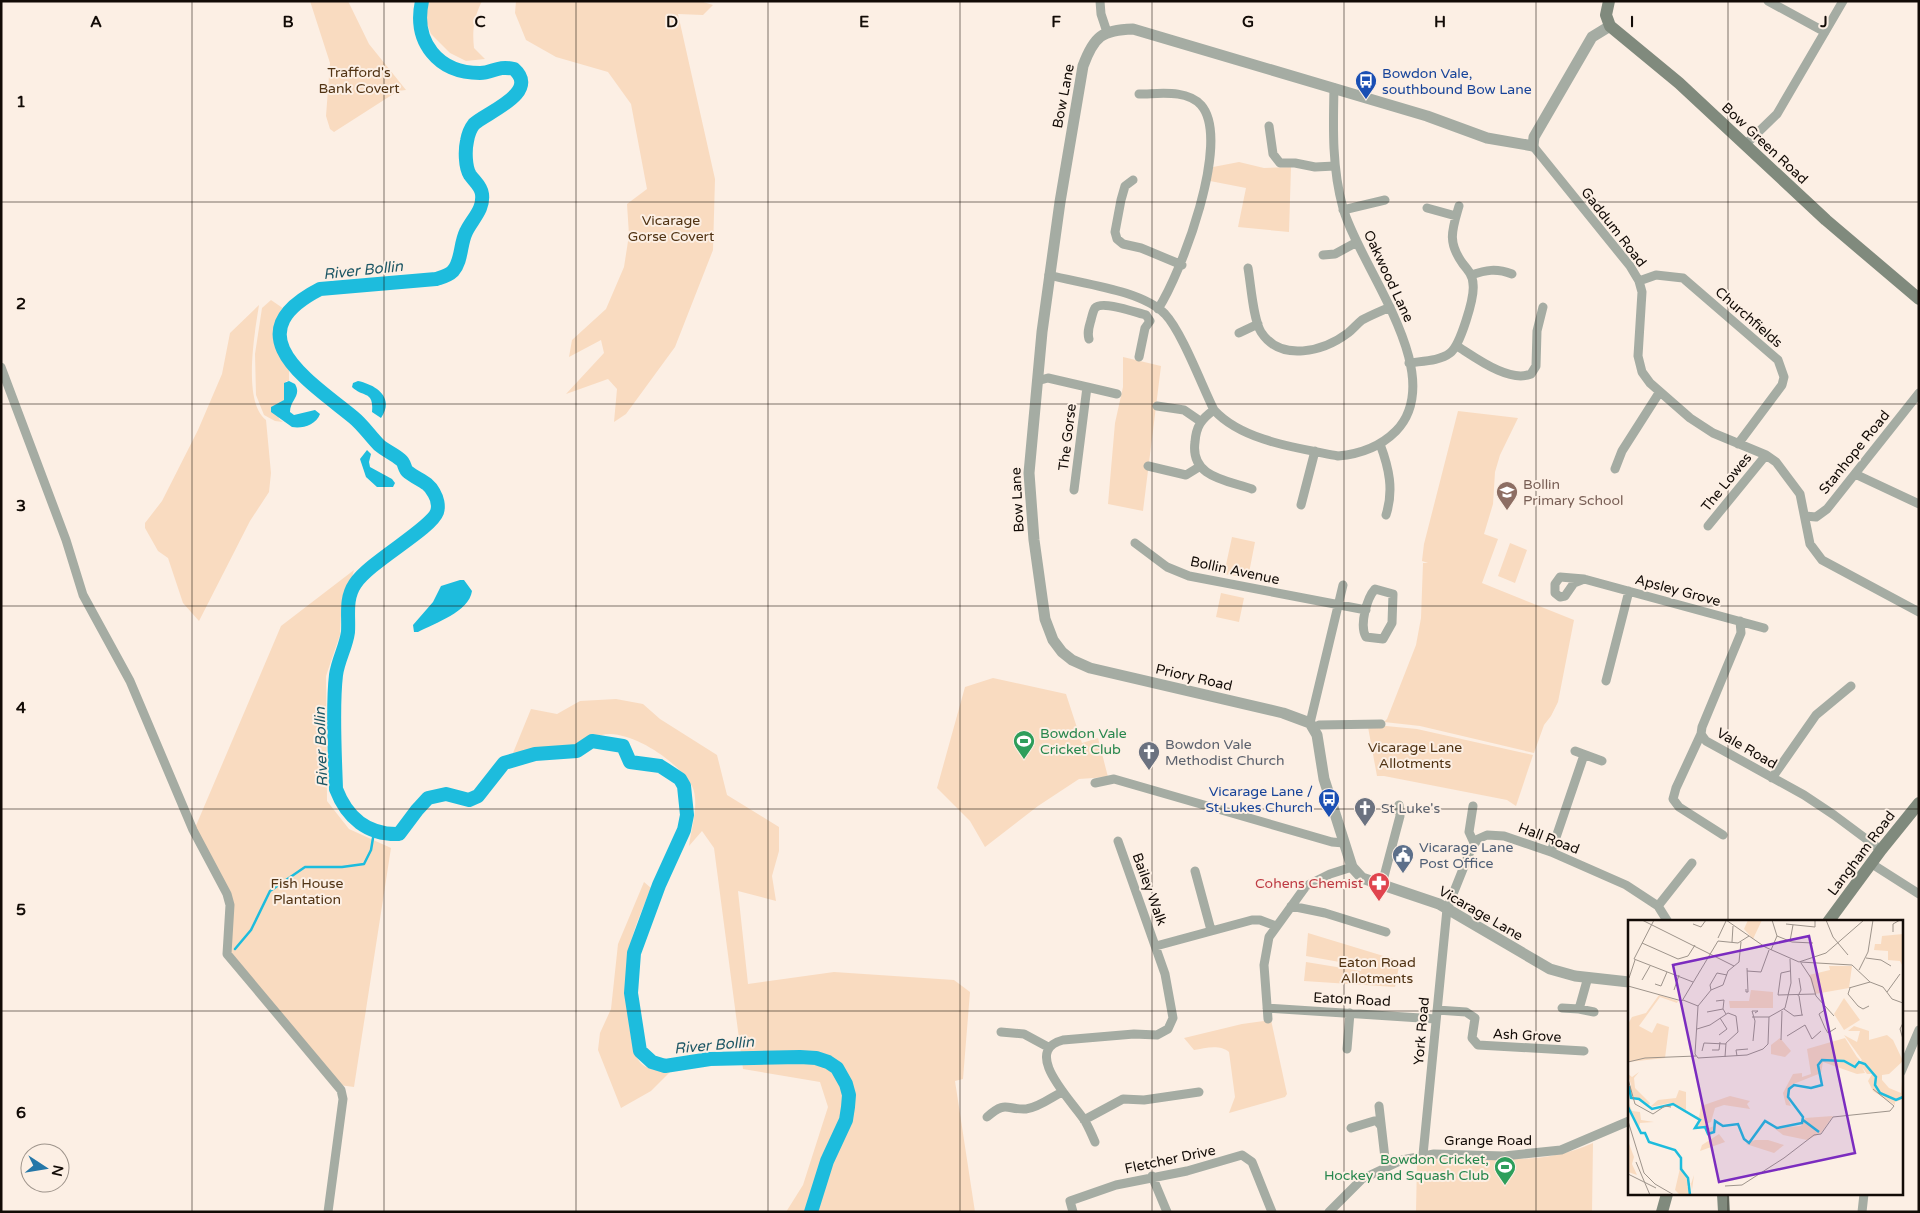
<svg xmlns="http://www.w3.org/2000/svg" width="1920" height="1213" font-family="'Varela Round',sans-serif">
<rect width="100%" height="100%" fill="#fcefe4"/>
<path fill="#f9dbc0" d="M310,1h38l21,43 37,46 -8,1 -64,41 -4,-3 -4,-13 4,-53z
M428,1h54c-8,16 -10,29 -8,47l11,11 -19,2 -16,-8 -19,-19 -5,-13z
M516,1h184l13,4 -10,10 -25,-1 37,165 -2,71 -38,97 -49,67 -12,8 3,-33 -9,-10 -42,15 38,-41 -3,-13 -32,17 3,-17 34,-31 18,-42 5,-32 -2,-31 20,-15 -16,-85 -23,-32 -52,-15 -30,-17 -11,-27z
M1239,162l25,6 27,-1 -2,65 -51,-5 8,-39 -36,-7 3,-14z
M271,300l16,11 -12,17 1,17 13,21v15h-3l-2,19 -7,5 2,14 4,3 -8,-1 -11,-6 -8,-20 -1,-41 7,-46z
M259,305c-4,26 -17,97 7,115l5,53 -2,19 -19,29 -51,100 -16,-18 -15,-45 -10,-7 -13,-23v-5l17,-22 36,-71 24,-56 8,-41z
M1123,357l38,9 -18,145 -35,-7 7,-81 8,-36z
M1458,411l60,7 -18,37 -5,17 -2,32 -9,30 14,5 -16,44 92,37 -16,82 -7,14 -7,9 -10,28 -114,-27 -36,-4 3,-3 29,-74 5,-27 2,-55h5l-6,-2 2,-17z
M1232,537l23,5 -7,36 -24,-4z
M1510,543l17,7 -12,33 -17,-7z
M354,570l-13,44 -1,21 -14,41 1,125 22,28 42,19 -37,239 -15,-2 -110,-132 3,-49 -37,-76 86,-202z
M1221,593l23,5 -5,24 -23,-5z
M993,678l73,16 16,49 16,-5 10,39 -29,2 -41,27 -53,41 -15,-26 -33,-33 28,-101z
M616,699l27,5 17,15 57,36 10,40 52,32v24l-7,25 4,25 -38,-10 10,93 86,-12 120,8 16,12 -7,87 -8,2 20,131h-189l17,-27 25,-78 -8,-25 -77,-13 -29,-221 -12,-17 -13,15c2,-17 11,-44 3,-60 -14,-24 -54,-51 -82,-52 -13,0 -24,7 -35,14l-21,-2 -41,7 18,-44 26,5 23,-13z
M1386,726l31,3 116,26 -17,51 -9,-6 -123,-24h-7l-9,-49z
M644,882l7,6c-7,18 -16,36 -20,55 -6,25 -6,97 8,118 7,10 22,9 32,10l-20,20 -30,17 -23,-58 2,-17 11,-24 7,-65z
M1308,933l92,28 -5,26 -91,-6 2,-19 55,9 1,-5 -56,-10z
M1271,1020l16,74 -2,3 -56,16 6,-16 -6,-45c-9,-8 -24,-4 -35,-2l-10,-12 58,-14z
M1593,1143l-1,69h-176l1,-51c64,-9 113,10 176,-18z"/>
<path fill="#1dbcdd" d="M289,381l6,3c7,12 -5,16 -5,28l4,3 21,-5 5,4c-4,11 -18,15 -28,13l-21,-15v-5l13,-7v-17z
M358,381c18,4 37,16 23,37l-9,-6c2,-22 -9,-14 -20,-25l1,-4z
M367,450l4,4 -2,8 1,5 22,12 3,4 -2,4h-16l-11,-10 -6,-18z
M460,580h4l8,11c-3,21 -37,32 -54,41h-4l-1,-7 20,-23 8,-16z"/>
<g fill="none" stroke-linecap="round" stroke-linejoin="round">
<path stroke="#1dbcdd" stroke-width="2.5" d="M235,949l16,-19 19,-39 35,-24h37l22,-3 7,-14 3,-18"/>
<path stroke="#1dbcdd" stroke-width="14" d="M422,1c-9,41 16,72 58,72 13,0 17,-8 34,-4 27,24 -29,44 -40,55 -4,5 -6,11 -7,17 -2,9 -2,26 3,34 5,7 11,11 12,19 2,16 -10,25 -16,38 -6,12 -4,29 -13,39 -5,5 -11,6 -17,8l-116,10c-88,45 -11,92 33,128 10,8 17,19 26,28 7,6 15,9 22,15 4,3 3,9 7,12 10,8 20,9 26,21 3,5 5,13 3,19 -6,17 -68,50 -82,72 -10,15 -6,31 -7,48 -2,15 -10,28 -12,43 -4,33 -1,81 0,114 11,29 32,46 63,45l18,-24 11,-12 18,-4 23,6 9,-4 26,-33 31,-9 42,-3 15,-10 31,5 7,16 30,4 20,13 4,7 3,29 -3,15 -25,55 -25,68 -3,40 9,58 12,11 13,4 45,-7 90,-2 16,1 12,4 9,6 9,16 3,11 -1,12 -2,13 -19,41 -16,51"/>
<path stroke="#a5aca3" stroke-width="9" d="M1100,1l1,13 6,18
M1768,1l57,31
M1139,94c20,0 47,-5 62,11 31,35 -20,169 -43,204
M1269,126l4,28 7,9h15l20,4 20,-1
M1745,145l32,-31 66,-113
M1533,146l97,120 9,15 3,11 -4,64 4,16 8,11 40,35 23,15 53,22 10,7 24,32 10,50 12,16 97,52
M1133,180l-8,6 -4,14 -6,32 2,7 6,5 18,4 41,17
M1427,208l29,8
M1343,210l42,-10
M1323,255l12,-1 22,-12
M1248,268c3,17 5,51 13,64 20,31 63,19 87,1 5,-4 9,-9 14,-13 9,-5 19,-9 28,-13
M1049,275c34,9 92,15 116,39 17,18 37,72 49,96 28,31 84,38 124,46 23,-2 42,-9 58,-25 54,-56 -37,-165 -53,-223 -11,-39 -10,-80 -9,-120
M1471,275c15,-5 25,-7 41,-1
M1639,281l17,-6 27,3 95,82 6,17 -2,8 -44,59
M1239,333l19,-9
M1089,339c-2,-7 0,-12 2,-19 1,-4 2,-9 4,-12 7,-8 42,5 51,7l4,6 -5,7 -6,29
M1457,346c19,12 52,37 74,28l5,-8 1,-35 6,-24
M1409,363c13,-2 31,-2 41,-10 10,-7 25,-56 23,-69 0,-8 -5,-14 -10,-20 -16,-22 -11,-34 -4,-58
M1,367l65,173 17,55 47,86 63,149 34,64 3,11 -3,49 114,136 2,9 -15,113
M1037,381l11,-3 39,9 -13,103
M1087,387l30,7
M1157,406l27,4 16,11
M1214,410c-13,9 -18,17 -19,32 -5,35 31,38 57,47
M1380,444c9,24 14,46 6,71
M1148,466l38,9 13,-8
M1615,469l7,-18 37,-58
M1855,474l64,30
M1301,505l14,-54
M1805,516l11,1 11,-8 92,-116
M1708,526l58,-71
M1135,543l32,24 22,9 177,34
M1584,579l-10,4 -9,13 -5,1 -5,-4v-9l5,-7 24,2 180,49
M1375,589l18,5 -1,29 -9,16 -17,-2c-7,-12 1,-39 9,-48z
M1740,621l1,12 -39,94 -1,7 5,7 98,54 30,20 47,35
M1606,681l23,-90
M1310,723l33,-138
M1314,728l5,-3 62,-1
M1701,734l-25,54 -3,11 6,8 44,28
M1575,751l27,10
M1772,778l44,-63 35,-29
M1095,783l19,-4 218,63 12,1
M1473,806l-4,26 5,11
M1551,852l33,-97
M1872,864l47,30
M1195,871l16,59
M1382,884l18,-68 -1,-11
M1291,906l34,7 61,19
M1658,906l34,-43
M1156,946l96,-26h8l16,6
M1588,977l-9,32 15,3
M1267,1008l169,11
M1562,1008l17,1
M1437,1010l29,2 9,6 -3,20 6,7 106,6
M1268,1019l-4,-54 5,-28 37,-51 24,-12 22,-7
M1001,1032l23,2 24,13
M1347,1049l3,-36
M1901,1072l18,-42
M1379,1106l7,61
M987,1117c19,-17 19,-7 39,-8 12,-1 26,-12 36,-17
M1084,1120l39,-21 21,1 55,-8
M1351,1128l23,-7h3l4,5
M1095,1142c-3,-7 -6,-14 -10,-21 -12,-19 -65,-70 -22,-81l71,-6 23,1 11,-6 5,-11 -8,-44 -47,-133
M1423,1155l24,-246 24,-60 7,-10 9,-4 17,1 47,16 75,33 32,21 10,16
M1152,1176l15,36
M1073,1212l-3,-11 46,-16 71,-14 55,-16 10,7 20,50
M1329,1212l33,-33 40,-19 32,-6 70,2 57,-6 68,-29
M1862,1212l2,-18"/>
<path stroke="#a5aca3" stroke-width="11" d="M1610,26l-18,11 -58,100 -1,9 -46,-8 -60,-22 -294,-87c-31,1 -39,7 -50,37l-23,136 -18,130 -13,141 5,67 11,79 8,21 9,12 10,8 18,8 193,45 27,10 7,12 7,44 28,88 10,11 77,26 111,65 25,7 54,6"/>
<path stroke="#808a7d" stroke-width="12" d="M1609,1l-3,14 4,11 69,57 147,137 93,79
M1828,922l53,-72 38,-47
M1723,1194l1,18
M1662,1212l5,-18"/>
</g>
<path fill="none" stroke="#120b06" stroke-width="1" stroke-opacity="0.55" d="M192,1v1211M384,1v1211M576,1v1211M768,1v1211M960,1v1211M1152,1v1211M1344,1v1211M1536,1v1211M1728,1v921M1,202h1918M1,404h1918M1,606h1918M1,809h1918M1,1011h1628M1901,1011h18M1728,1194v18"/>
<defs>
<g id="bus-pin" transform="scale(1.125)"><path d="M0 17L-7.5 6A9.5 9.5 0 1 1 7.5 6Z" fill="#1a4fb4" stroke="#fcefe4"/><path d="M-5-6H5V4H4V6H2V4H-2V6H-4V4H-5ZM-3.5-4V0h7V-4ZM-3.5 1.2v1.5H-2V1.2ZM2 1.2v1.5H3.5V1.2Z" fill="#fff"/></g>
<g id="school-pin" transform="scale(1.125)"><path d="M0 17L-7.5 6A9.5 9.5 0 1 1 7.5 6Z" fill="#8d6e63" stroke="#fcefe4"/><path d="M0-5L7-2L0 1L-7-2ZM-4 1L0 2.5L4 1V4Q0 6-4 4Z" fill="#fff"/></g>
<g id="stadium-pin" transform="scale(1.125)"><path d="M0 17L-7.5 6A9.5 9.5 0 1 1 7.5 6Z" fill="#2e9e5b" stroke="#fcefe4"/><path d="M0-5a6.5 5 0 1 0 0 10a6.5 5 0 1 0 0-10ZM-3.5-1.8h7v3.6h-7Z" fill="#fff"/></g>
<g id="church-pin" transform="scale(1.125)"><path d="M0 17L-7.5 6A9.5 9.5 0 1 1 7.5 6Z" fill="#6b7280" stroke="#fcefe4"/><path d="M-1.2-6h2.4v3.5h3.3v2.4h-3.3V6h-2.4V-.1h-3.3v-2.4h3.3Z" fill="#fff"/></g>
<g id="civic-pin" transform="scale(1.125)"><path d="M0 17L-7.5 6A9.5 9.5 0 1 1 7.5 6Z" fill="#5c6f8a" stroke="#fcefe4"/><path d="M-.6-6.5H3V-4.5H.6V-3L4-1V1h2V6H-6V1h2V-1L-.6-3ZM-1.2 2.5V6h2.4V2.5Z" fill="#fff"/></g>
<g id="pharmacy-pin" transform="scale(1.125)"><path d="M0 17L-7.5 6A9.5 9.5 0 1 1 7.5 6Z" fill="#e0444e" stroke="#fcefe4"/><path d="M-2-6h4v4h4v4h-4v4h-4v-4h-4v-4h4Z" fill="#fff"/></g>
</defs>
<g fill-rule="evenodd">
<use href="#bus-pin" x="1366" y="81"/>
<use href="#school-pin" x="1507" y="492"/>
<use href="#stadium-pin" x="1024" y="741"/>
<use href="#church-pin" x="1149" y="752"/>
<use href="#bus-pin" x="1329" y="799"/>
<use href="#church-pin" x="1365" y="808"/>
<use href="#civic-pin" x="1403" y="855"/>
<use href="#pharmacy-pin" x="1379" y="883"/>
<use href="#stadium-pin" x="1505" y="1167"/>
</g>
<g text-anchor="middle" stroke-width="4" stroke-linejoin="round" paint-order="stroke">
<g font-size="14" fill="#513313" stroke="#fcefe4">
<text x="359" y="77">Trafford's<tspan x="359" dy="16">Bank Covert</tspan></text>
<text x="671" y="225">Vicarage<tspan x="671" dy="16">Gorse Covert</tspan></text>
<text x="1415" y="752">Vicarage Lane<tspan x="1415" dy="16">Allotments</tspan></text>
<text x="307" y="888">Fish House<tspan x="307" dy="16">Plantation</tspan></text>
<text x="1377" y="967">Eaton Road<tspan x="1377" dy="16">Allotments</tspan></text>
</g>
<g font-size="14" fill="#164399" stroke="#fcefe4" text-anchor="start">
<text x="1382" y="78">Bowdon Vale,<tspan x="1382" dy="16">southbound Bow Lane</tspan></text>
<text x="1313" y="796" text-anchor="end">Vicarage Lane /<tspan x="1313" dy="16">St Lukes Church</tspan></text>
</g>
<g font-size="14" fill="#120b06" stroke="#fcefe4">
<text transform="translate(1063 96) rotate(-79)" y="5">Bow Lane</text>
<text transform="translate(1765 143) rotate(43)" y="5">Bow Green Road</text>
<text transform="translate(1614 227) rotate(52)" y="5">Gaddum Road</text>
<text transform="translate(1389 276) rotate(65)" y="5">Oakwood Lane</text>
<text transform="translate(1749 317) rotate(41)" y="5">Churchfields</text>
<text transform="translate(1067 437) rotate(-83)" y="5">The Gorse</text>
<text transform="translate(1854 452) rotate(-51)" y="5">Stanhope Road</text>
<text transform="translate(1726 482) rotate(-51)" y="5">The Lowes</text>
<text transform="translate(1017 500) rotate(-93)" y="5">Bow Lane</text>
<text transform="translate(1235 570) rotate(12)" y="5">Bollin Avenue</text>
<text transform="translate(1678 590) rotate(15)" y="5">Apsley Grove</text>
<text transform="translate(1194 677) rotate(13)" y="5">Priory Road</text>
<text transform="translate(1747 748) rotate(30)" y="5">Vale Road</text>
<text transform="translate(1549 838) rotate(21)" y="5">Hall Road</text>
<text transform="translate(1861 853) rotate(-53)" y="5">Langham Road</text>
<text transform="translate(1150 889) rotate(70)" y="5">Bailey Walk</text>
<text transform="translate(1481 913) rotate(30)" y="5">Vicarage Lane</text>
<text transform="translate(1352 999) rotate(3)" y="5">Eaton Road</text>
<text transform="translate(1421 1031) rotate(-85)" y="5">York Road</text>
<text transform="translate(1527 1035) rotate(3)" y="5">Ash Grove</text>
<text x="1488" y="1145">Grange Road</text>
<text transform="translate(1170 1159) rotate(-12)" y="5">Fletcher Drive</text>
</g>
<g font-size="14" fill="#785e54" stroke="#fcefe4" text-anchor="start">
<text x="1523" y="489">Bollin<tspan x="1523" dy="16">Primary School</tspan></text>
</g>
<g font-size="14" fill="#27864d" stroke="#fcefe4" text-anchor="start">
<text x="1040" y="738">Bowdon Vale<tspan x="1040" dy="16">Cricket Club</tspan></text>
<text x="1489" y="1164" text-anchor="end">Bowdon Cricket,<tspan x="1489" dy="16">Hockey and Squash Club</tspan></text>
</g>
<g font-size="14" fill="#5b616d" stroke="#fcefe4" text-anchor="start">
<text x="1165" y="749">Bowdon Vale<tspan x="1165" dy="16">Methodist Church</tspan></text>
<text x="1381" y="813">St Luke's</text>
</g>
<g font-size="14" fill="#4e5e75" stroke="#fcefe4" text-anchor="start">
<text x="1419" y="852">Vicarage Lane<tspan x="1419" dy="16">Post Office</tspan></text>
</g>
<g font-size="14" fill="#be3a42" stroke="#fcefe4" text-anchor="end">
<text x="1363" y="888">Cohens Chemist</text>
</g>
<g font-size="15" font-style="italic" fill="#1d5765" stroke="#fcefe4">
<text transform="translate(363 270) rotate(-6)" y="5">River Bollin</text>
<text transform="translate(321 747) rotate(-92)" y="5">River Bollin</text>
<text transform="translate(714 1045) rotate(-5)" y="5">River Bollin</text>
</g>
</g>
<g transform="translate(1628 920)">
<rect width="275" height="275" fill="#fcefe4"/>
<path d="M120,0h14l-9,19 -9,-10zM275,14v33l-3,-6 -12,-1v-9l-14,-1 1,-6h6l1,-8zM201,46h23l-3,22 -34,6 -6,-19 21,-5zM123,70l22,2v16h-43l-1,-7h20zM31,75l19,6 -1,2 -17,-6 -21,29 13,7 5,-10 12,4 -4,31 -37,4v-38l4,-7 14,-4zM216,78l16,22 -16,10 -10,-16zM226,106l15,5v9l18,-5 6,5 10,21 -14,13 -7,1v5l7,8 12,5 2,-23v29l-8,3v3l-22,-14 -5,-10 4,-7h-5l-5,-7 3,6 -8,1 -34,-12 -2,11 -30,12 -4,11 4,10 -5,-1 -3,-12 10,-19 9,-1v4l9,-3 -4,-25 38,-11 12,19 3,3 -3,1 -1,4 6,-5 -18,-25 13,7 3,-11h-12zM152,118l11,13 -6,6 -14,-3v-9zM11,152l-5,6 1,10 15,15 -1,2 -20,-11 2,-9 -3,-11 4,3zM51,170l7,2v21l-16,-10 -20,4 8,-7 18,-2zM102,176l20,5 -3,3 3,5 -26,-4 -9,3 -4,14 -5,2 3,4 5,-2 -2,7h-5l-2,-6 -8,2 3,-9 -12,-6 11,3 3,-16 2,4zM0,181l4,10 8,1 1,8 13,2 -14,1 -1,4 -8,-12zM205,196l-12,17 -14,7 -24,-5 -9,-7 27,-2 4,-8zM91,214l6,8 -25,9 2,-6zM127,220h13l16,5 -10,8 -28,-9zM0,221l6,16 -2,7 5,11 -9,-3zM53,244l7,18 3,2 3,-9 -2,15 -1,-6 -4,2 5,9h-12l-5,-5z" fill="#f9dbc0"/>
<path fill="none" stroke="#1dbcdd" stroke-width="2.5" d="M1,166l2,12 8,1 13,10 21,-5 27,16 -5,8 10,-1 3,7 6,-2 1,-11 8,5 15,-2 6,15 5,4 16,-22 12,7 25,-5 1,-6 -15,-20 1,-8 5,-4 17,3 11,-3 -4,-20 4,-5 22,1 11,6 4,-5 6,2 11,13 -1,8 5,8 16,7 7,-3M0,187l13,26h4l4,9 26,8 6,8v11l7,9 2,17M175,200l16,12"/>
<path fill="none" stroke="#9e948b" stroke-width="1" d="M14,0l92,46M26,0l-20,39 59,23M98,0l39,27 34,15 27,-9 38,-33M198,0l7,17 15,18M65,4l8,3 5,-7M158,4l29,3v-7M265,12v-8l7,-4M149,16l15,6 21,1M90,18l8,-17M162,21l3,-16M104,22l1,-16M14,23l36,16 10,-3 7,-11M143,30l6,-14 -5,-16M238,38l15,2 10,6M172,42l52,3 18,17 13,5 9,12 11,4M173,43l10,15 5,18 18,20M231,50l9,-18 5,-32M119,51l14,1 8,-22M162,51l-9,2 -3,22 37,-1M1,58l6,-18M14,60l8,-14M27,64l6,2 6,-14M0,66l54,15 36,-60 20,2 11,-7M221,68l21,-6M222,68l-2,6 10,12 5,3 6,-3M118,69v3h2l-1,-24M46,70l5,-15M83,70l-1,-5 7,-12 10,2M259,72l13,-18M170,76l3,-6 -2,-12M171,76l3,19M55,80l15,6M88,81l8,-1 -1,9M70,86l-3,48 3,4 49,-3 16,-6 5,-5 1,-27M70,86l13,-16 12,-5 5,-14 11,-9 2,-20M156,89l10,7 9,-1M198,89l-7,5 6,14 3,5 8,-5M79,92l16,-3 3,5M124,97h17l16,-9 6,-25 -1,-24M275,103l-3,6 3,10M69,109l13,-4 18,-12 8,3 2,16 -12,11 -1,14M91,115l8,-6 -7,-11M159,116l18,-11 7,14 9,-8M153,120l1,-29M125,121l2,-20 -3,-10h6l-3,2M84,130h7l1,-8M74,131l2,-8 22,1M109,136l-1,-6 12,-1M0,142l17,-4 51,-2M0,159l7,25 18,10 12,-8 6,1M245,169l21,17M0,201l16,52 11,11 19,11M8,242l14,33M0,254l28,14M97,266l17,-1 42,-27 30,-23 7,-1 12,-17 57,-6 4,-5"/>
<path fill="#7b2cbf" fill-opacity="0.15" stroke="#7b2cbf" stroke-width="2.5" d="M181,16l46,217 -136,29 -46,-217z"/>
<rect width="275" height="275" fill="none" stroke="#120b06" stroke-width="2.5"/>
</g>
<g font-size="16" text-anchor="middle" font-weight="bold" fill="#120b06" stroke="#fcefe4" stroke-width="4" stroke-linejoin="round" paint-order="stroke">
<text x="96" y="27">A</text>
<text x="288" y="27">B</text>
<text x="480" y="27">C</text>
<text x="672" y="27">D</text>
<text x="864" y="27">E</text>
<text x="1056" y="27">F</text>
<text x="1248" y="27">G</text>
<text x="1440" y="27">H</text>
<text x="1632" y="27">I</text>
<text x="1824" y="27">J</text>
<text x="21" y="107">1</text>
<text x="21" y="309">2</text>
<text x="21" y="511">3</text>
<text x="21" y="713">4</text>
<text x="21" y="915">5</text>
<text x="21" y="1118">6</text>
</g>
<rect width="1920" height="1213" fill="none" stroke="#120b06" stroke-width="5"/>
<g transform="translate(45 1168) rotate(102)"><circle r="24" fill="#fcefe4" stroke="#9e948b"/>
<path d="M0-4L9 19L0 12L-9 19Z" fill="#2577a8"/>
<text y="-8" font-size="14" font-weight="bold" text-anchor="middle" fill="#120b06">N</text>
</g>
</svg>
